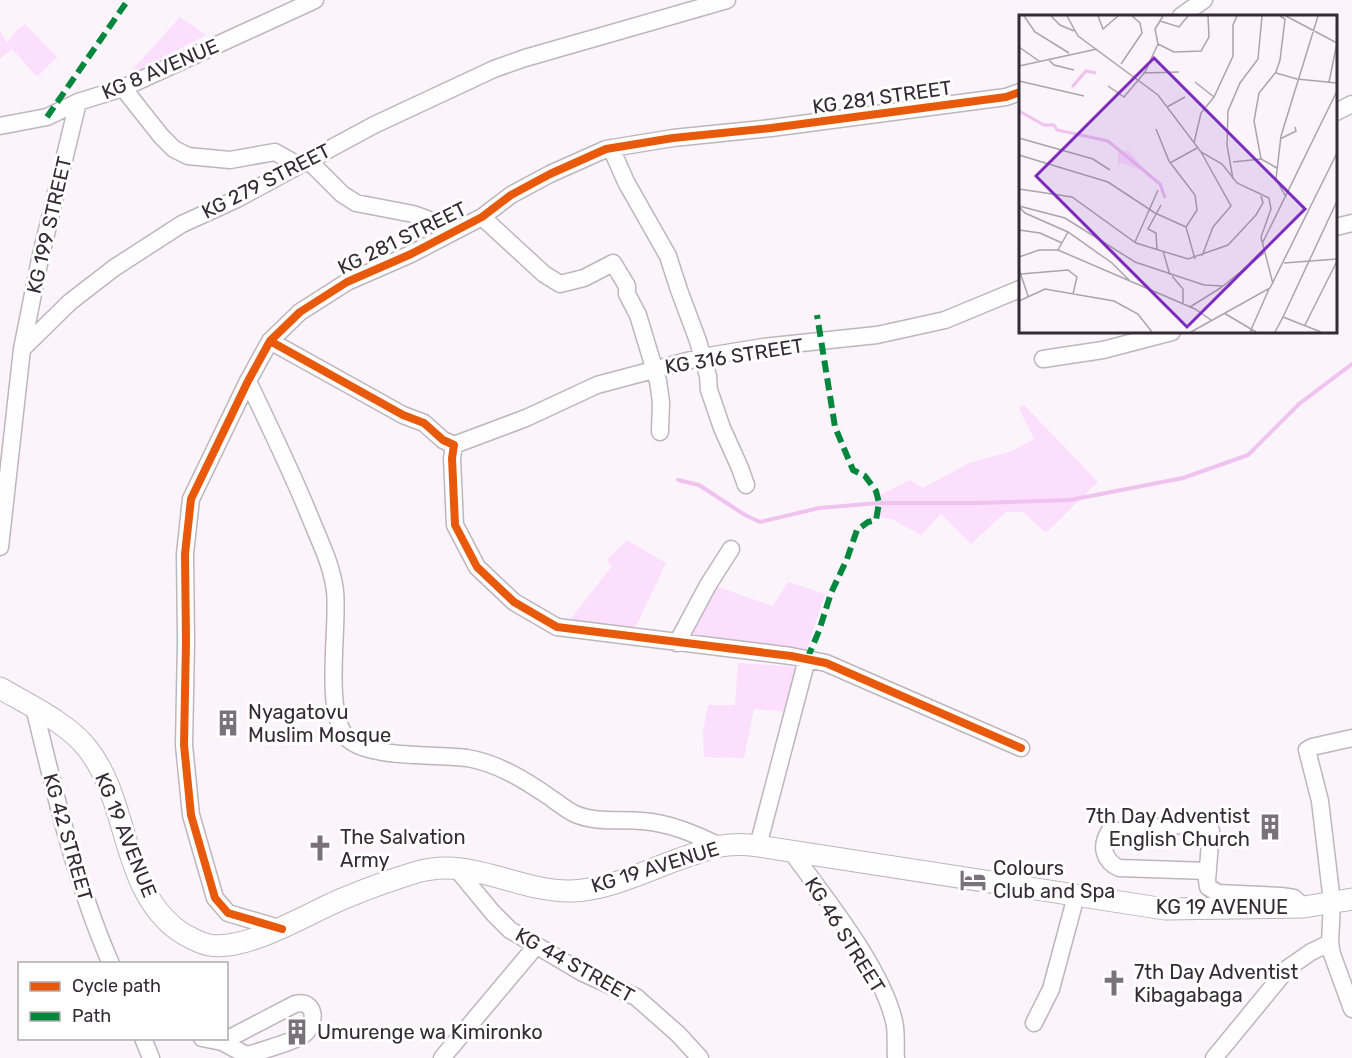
<svg xmlns="http://www.w3.org/2000/svg" width="1352" height="1058" font-family="Rubik,sans-serif">
<rect width="100%" height="100%" fill="#fbf5fb"/>
<path fill="#fcdefd" d="M180,17l26,18 -80,42z
M25,24l32,33 -20,20 -25,-28 -12,10v-28l7,12 11,-14z
M1024,405l74,77 -52,51 -23,-21h-17l-35,32 -30,-30 -20,21 -29,-16 -17,-3 5,-21 30,-15 13,8 46,-25 43,-12 22,-12 -15,-31z
M627,540l39,23 -32,67 -66,-8 44,-56 -5,-6z
M788,582l37,12 -19,57 -122,-12 31,-53 58,20z
M738,663l60,4 -9,45 -35,-3 -10,49 -40,-1 -1,-26 5,-26h27z"/>
<g fill="none" stroke-linecap="round" stroke-linejoin="round">
<path stroke="#efc2f0" stroke-width="4" d="M678,480l21,5 46,30 15,7 59,-14 60,-5h98l93,-3 113,-22 65,-23 51,-51 53,-40"/>
<g stroke="#bdb6bd" stroke-width="19">
<path id="minor" d="M1181,16l23,-16
M123,88l38,48 13,13 14,7 42,4 45,-8 23,13
M1336,112l16,-8
M0,126l47,-9 31,-15 45,-14 192,-88
M611,148l15,34 42,74 11,34 19,51 10,35 1,14 13,38 18,40 6,17
M308,160l34,34 14,9 57,11 14,5 21,15
M482,217l62,57 16,10 24,-6 29,-15 14,23v8l11,21 20,66 3,21 -1,30
M1336,227l16,-4
M270,341l133,74 21,8 19,17 11,5 -2,13 3,67 22,42 37,35 43,25 234,29 35,7 195,85
M22,349l18,-90 38,-157
M1043,359l60,-9 69,-18
M248,381c22,47 45,93 64,141 9,22 20,44 23,69 4,36 -12,120 12,147 19,21 92,16 120,20 30,5 56,21 81,38 9,6 18,14 27,18 21,9 45,5 67,7 28,2 53,13 78,25
M454,445l72,-27 71,-33 105,-28 61,-10 114,-12 68,-15 75,-31
M0,547l22,-198 48,-47 44,-34 68,-44 55,-25 137,-74 120,-56 31,-11 202,-58
M677,643l31,-58 23,-36
M34,707c21,87 41,174 77,257
M1352,738l-40,9 -5,3 13,51 12,101 -2,41 2,11 20,55
M758,846l49,-187
M791,851c33,46 90,115 103,170 3,11 1,25 2,37
M455,867l38,46 17,17 73,43 53,24 42,37 22,24
M1208,871l-89,-3c-15,-7 -19,-21 -10,-36l92,-9 8,3 2,5 -4,49 1,7 10,6 63,3 13,2 10,9
M282,929l-54,-16 -13,-15 -24,-83 -7,-70 2,-104 -1,-87 6,-55 57,-118 22,-40 30,-29 47,-30 64,-28 71,-37 29,-22 39,-21 56,-25 67,-11 98,-10 235,-31 14,-5
M1034,1023l17,-34 25,-93
M143,1038l8,20
M202,1038l20,4 30,16
M222,1042l73,-38c22,-5 22,21 8,31 -12,8 -41,15 -55,20
M442,1058l94,-112
M1214,1058l74,-90 23,-16 19,-9"/>
</g>
<g stroke="#bdb6bd" stroke-width="23">
<path id="major" d="M0,688c27,16 68,35 87,60 43,53 33,141 92,183 7,5 21,12 30,14 39,7 102,-34 138,-48 22,-9 47,-18 70,-25 53,-16 101,20 154,19 42,-1 84,-25 123,-37 9,-3 18,-7 27,-8 12,-2 25,-2 37,0l407,63 139,-2 48,-8"/>
</g>
<use href="#minor" stroke="#fefefe" stroke-width="16"/>
<use href="#major" stroke="#fefefe" stroke-width="21"/>
<path stroke="#00873e" stroke-width="6" stroke-dasharray="12 6" stroke-linecap="butt" d="M47,117l81,-117
M807,659l12,-28 12,-38 16,-34 10,-29 11,-8 8,-2 3,-17 -3,-12 -11,-15 -12,-6 -18,-43 -18,-112"/>
<g stroke="#fff" stroke-width="11">
<path id="cycleway" d="M270,341l133,74 21,8 19,17 11,5 -2,13 3,67 22,42 37,35 43,25 234,29 35,7 195,85
M282,929l-54,-16 -13,-15 -24,-83 -7,-70 2,-104 -1,-87 6,-55 57,-118 22,-40 30,-29 47,-30 64,-28 71,-37 29,-22 39,-21 56,-25 67,-11 98,-10 235,-31 14,-5"/>
</g>
<use href="#cycleway" stroke="#e8590c" stroke-width="8"/>
</g>
<defs>
<g id="building-bare" transform="scale(2.07)"><path d="M-4-6H4V6H1V3H-1V6H-4ZM-2.5-4.3h1.7v1.8h-1.7ZM.8-4.3h1.7v1.8H.8ZM-2.5-1h1.7V.8h-1.7ZM.8-1h1.7V.8H.8Z" fill="#7a727a" stroke="#fff" stroke-width="2.5" paint-order="stroke"/></g>
<g id="church-bare" transform="scale(2.07)"><path d="M-1.2-6h2.4v3.5h3.3v2.4h-3.3V6h-2.4V-.1h-3.3v-2.4h3.3Z" fill="#7a727a" stroke="#fff" stroke-width="2.5" paint-order="stroke"/></g>
<g id="hotel-bare" transform="scale(2.07)"><path d="M-6-4.5h1.5V1H6V5H4.5V3h-9V5H-6ZM-4 0a1.8 1.8 0 1 1 3.6 0ZM.5 0V-2.5h3Q6-2.5 6 0Z" fill="#7a727a" stroke="#fff" stroke-width="2.5" paint-order="stroke"/></g>
</defs>
<g fill-rule="evenodd">
<use href="#building-bare" x="228" y="723"/>
<use href="#building-bare" x="1270" y="827"/>
<use href="#church-bare" x="320" y="848"/>
<use href="#hotel-bare" x="973" y="880"/>
<use href="#church-bare" x="1114" y="983"/>
<use href="#building-bare" x="297" y="1032"/>
</g>
<g text-anchor="middle" stroke-width="6" stroke-linejoin="round" paint-order="stroke">
<g font-size="20" fill="#342b34" stroke="#fff">
<text transform="translate(160 69) rotate(-23)" y="7">KG 8 AVENUE</text>
<text transform="translate(882 97) rotate(-8)" y="7">KG 281 STREET</text>
<text transform="translate(266 181) rotate(-27)" y="7">KG 279 STREET</text>
<text transform="translate(49 225) rotate(-77)" y="7">KG 199 STREET</text>
<text transform="translate(402 238) rotate(-26)" y="7">KG 281 STREET</text>
<text transform="translate(734 356) rotate(-9)" y="7">KG 316 STREET</text>
<text transform="translate(126 835) rotate(68)" y="7">KG 19 AVENUE</text>
<text transform="translate(68 837) rotate(74)" y="7">KG 42 STREET</text>
<text transform="translate(655 867) rotate(-17)" y="7">KG 19 AVENUE</text>
<text x="1222" y="914">KG 19 AVENUE</text>
<text transform="translate(845 935) rotate(58)" y="7">KG 46 STREET</text>
<text transform="translate(575 965) rotate(29)" y="7">KG 44 STREET</text>
</g>
<g font-size="20" fill="#342b34" stroke="#fff" text-anchor="start">
<text x="248" y="719">Nyagatovu<tspan x="248" dy="23">Muslim Mosque</tspan></text>
<text x="1250" y="823" text-anchor="end">7th Day Adventist<tspan x="1250" dy="23">English Church</tspan></text>
<text x="340" y="844">The Salvation<tspan x="340" dy="23">Army</tspan></text>
<text x="993" y="875">Colours<tspan x="993" dy="23">Club and Spa</tspan></text>
<text x="1134" y="979">7th Day Adventist<tspan x="1134" dy="23">Kibagabaga</tspan></text>
<text x="317" y="1039">Umurenge wa Kimironko</text>
</g>
</g>
<g transform="translate(1019 15)">
<rect width="318" height="318" fill="#fbf5fb"/>
<path d="M99,136h11l18,21 -26,-9 -3,4z" fill="#fcdefd"/>
<path fill="none" stroke="#efc2f0" stroke-width="3" d="M53,72l14,-16 10,2M0,96l25,14h10l3,5 51,11 52,43 5,14"/>
<path fill="none" stroke="#aba4ab" stroke-width="1.5" d="M5,1l11,16 34,21M32,1l9,9 14,6M48,1l11,20 80,59 43,57 21,12 15,19 32,15 2,11 -10,28 12,47M79,1l5,13 15,-13M267,1l51,27M141,6l19,6 9,-11M139,29l16,8 27,-1 8,-14 -1,-21M139,29l-3,-15 8,-13M0,32l20,14M30,45l5,5 20,5M102,49l21,-31 -2,-10 -8,-7M0,51l78,-17M124,58l36,-1M257,58l21,6 40,4M0,66l65,15M176,67l19,15M310,67l8,-39M89,71l16,11 21,-25 13,-28M148,92l18,-10M137,114l13,32 26,34 2,15 -11,17 9,32M0,123l74,21 17,11M261,124l16,-8 -1,-4M175,128l7,-30 13,-16 19,-41v-31l4,-9M182,137l30,54 -18,21 -11,29M0,140l89,27 47,31 31,14M214,147l28,-3M151,148l27,-15M258,153l-16,-9 -7,-38 5,-28 17,-21 4,-12 5,-41 -5,-3M214,164l-6,-34 1,-34 12,-28 18,-24 4,-43M0,174l53,8 64,46 52,16 40,-14 28,-30 7,-12 -2,-7M267,182l-10,-18 5,-43 37,-120M0,191l46,12 70,44 69,23 19,1 41,-33M0,192l6,6 43,19 44,31 19,19M0,215l21,3 22,10M116,227l23,-52M243,229l75,-153M138,234l-1,-16 -8,-4 13,-24M39,235l10,-18M144,236l7,24M0,242l20,-7h19l137,59 16,11M265,248l53,-4M0,254l9,27M2,259l47,-4 9,7 -4,17M153,261l11,13v15M0,286l26,-12 69,12 24,13 14,18M171,292l32,-20M205,298l32,19M264,302l54,-116M286,310l32,-64M172,317l79,-44 67,-135M231,317l19,-43M256,317l8,-15 38,15"/>
<path fill="#7b2cbf" fill-opacity="0.15" stroke="#7b2cbf" stroke-width="3" d="M135,43l151,151 -118,118 -151,-151z"/>
<rect width="318" height="318" fill="none" stroke="#342b34" stroke-width="3"/>
</g>
<rect x="18" y="962" width="210" height="78" fill="#ffffff" stroke="#aeaaae" stroke-width="1.5"/>
<rect x="30" y="982" width="30" height="9" fill="#e8590c" stroke="#aeaaae" stroke-width="1.5"/>
<text x="72" y="992" font-size="18" fill="#342b34">Cycle path</text>
<rect x="30" y="1012" width="30" height="9" fill="#00873e" stroke="#aeaaae" stroke-width="1.5"/>
<text x="72" y="1022" font-size="18" fill="#342b34">Path</text>
</svg>
